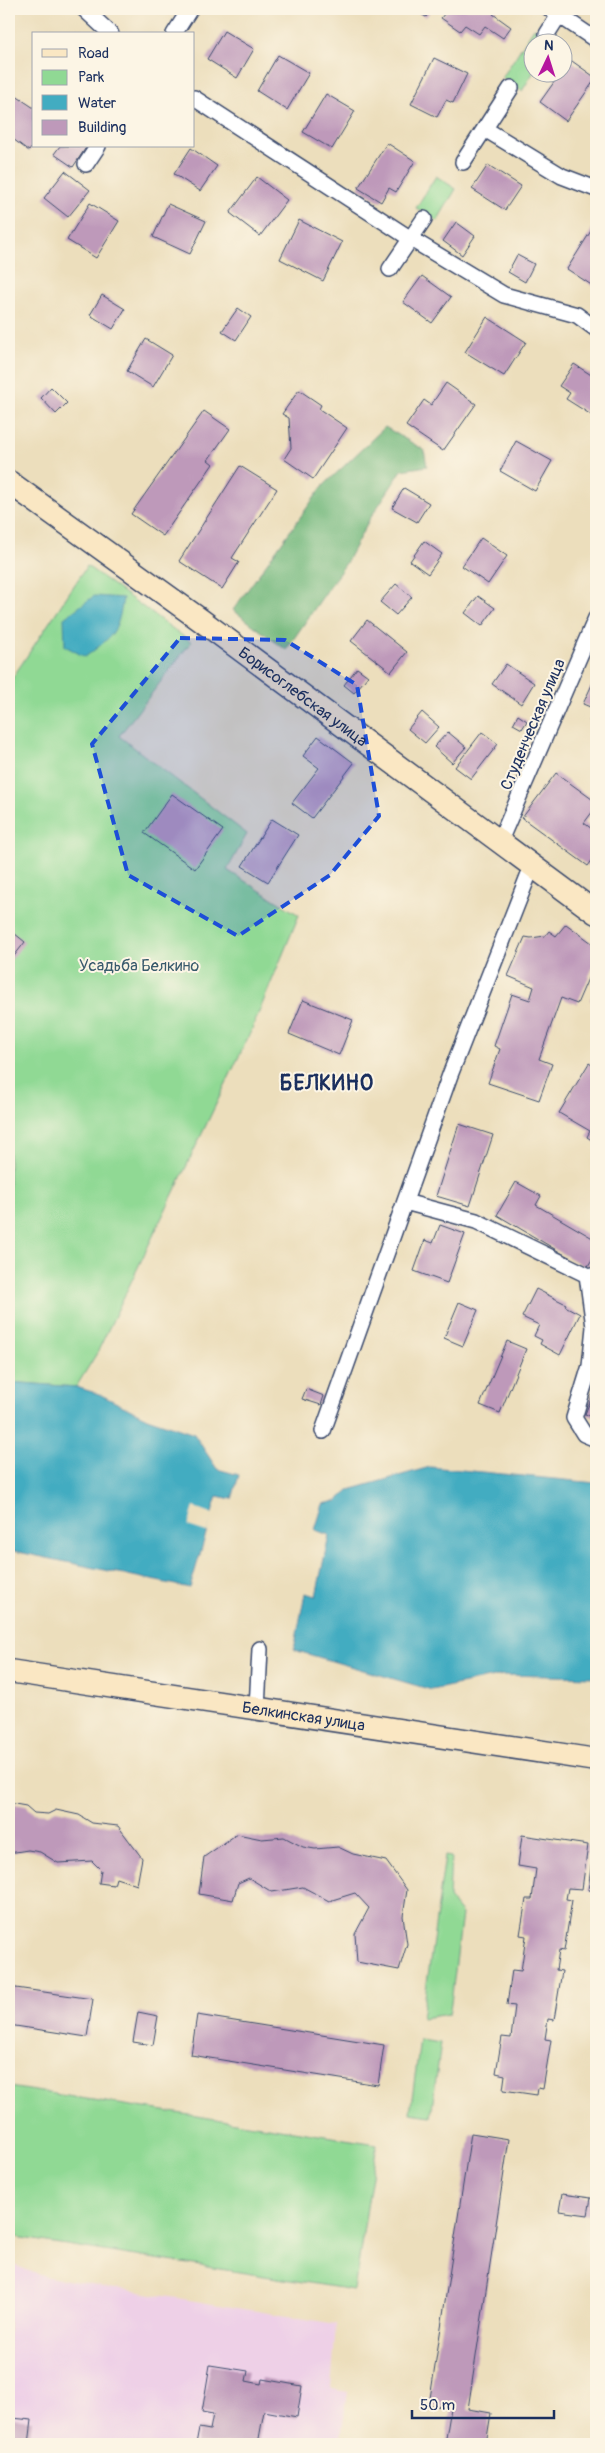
<svg xmlns="http://www.w3.org/2000/svg" width="605" height="2453" font-family="Pangolin,sans-serif">
<rect width="100%" height="100%" fill="#fcf5e5"/>
<filter id="ink" filterUnits="userSpaceOnUse"><feTurbulence type="fractalNoise" baseFrequency=".02" numOctaves="2"/><feDisplacementMap in="SourceGraphic" scale="10" xChannelSelector="R" yChannelSelector="G"/><feConvolveMatrix kernelMatrix="1 2 1 2 8 2 1 2 1" color-interpolation-filters="sRGB"/></filter>
<filter id="wash" filterUnits="userSpaceOnUse"><feTurbulence type="fractalNoise" baseFrequency=".0096" numOctaves="4" result="noise"/><feDisplacementMap in="SourceGraphic" scale="20" xChannelSelector="R" yChannelSelector="G"/><feGaussianBlur stdDeviation="1.12" result="paint"/><feColorMatrix in="noise" values="0 0 0 0 0 0 0 0 0 0 0 0 0 0 0 0 0 1.4 0 .05"/><feComposite in="paint" operator="in"/></filter>
<g filter="url(#wash)">
<rect width="100%" height="100%" fill="#ecdebc"/>
<path fill="#eed0e7" d="M9,2263l33,13 294,48 -5,65 17,3 -8,52h-331z"/>
<path fill="#90d994" stroke="#568479" d="M534,28l20,12 -1,2h-21l1,31 -11,18 -20,-13z
M436,176l20,13 -19,32 -21,-13z
M87,566l104,76 -72,94 128,98 -20,36 72,45 -47,114 -155,324 -21,34 -67,-5v-699z
M445,1856l6,1 -2,41 13,16 -11,89 -2,11 -27,4z
M420,2040l21,3 -10,73 -21,-3z
M9,2087l368,57 -23,146 -345,-54z"/>
<path fill="#74b97e" stroke="#48746e" d="M385,427l39,23 3,16 -25,4 -33,50 -23,43 -60,87 -53,-40 89,-123z"/>
<path fill="#42acc1" stroke="#2e6e90" d="M94,596l29,2c-5,35 -10,38 -38,59l-20,-11 -1,-28z
M9,1382l67,5 23,7 48,24 47,16 23,35 22,6 -7,24 -15,-3 -27,92 -181,-38z
M430,1467l166,16v194l-93,-2 -71,15 -138,-40 11,-57 11,3 13,-61 -14,-5 8,-26 14,-3 12,-11z"/>
<path fill="#ecdebc" d="M194,1507l19,7 -6,18 -19,-6z"/>
<g id="blocks">
<path fill="#be99ba" d="M412,9h20l-6,8z
M448,9h49l-4,5 18,13 -8,11 -18,-12 -6,8 -14,-9 -5,6 -19,-13z
M224,31l30,18 -17,29 -30,-19z
M562,54l34,24 -30,43 -26,-19 17,-24 -8,-6h13z
M278,55l31,18 -22,37 -30,-19z
M434,58l33,16 -14,29 -7,-3 -9,17 -26,-13z
M10,92l24,16v36l-5,7 -20,-15z
M326,94l29,17 -23,38 -29,-17z
M387,143l28,18 -19,31 -7,-4 -8,14 -23,-14z
M60,146h27l-14,21 -19,-13z
M191,148l26,18 -17,25 -26,-17z
M488,165l33,21 -16,24 -33,-21z
M65,171l25,19 -22,27 -24,-19z
M257,177l30,23 -27,36 -30,-23z
M90,203l29,18 -23,37 -29,-18z
M168,204l38,17 -16,33 -37,-17z
M299,220l43,22 -19,39 -43,-22z
M456,222l19,14 -13,19 -19,-14z
M596,223v65l-29,-19z
M517,255l17,9 -9,18 -17,-10z
M422,276l29,21 -19,26 -29,-21z
M102,295l23,14 -12,20 -23,-14z
M238,308l13,9 -15,23 -14,-9z
M487,317l39,25 -22,34 -39,-24z
M146,339l26,16 -19,32 -26,-16z
M574,364l22,14v33l-3,5 -27,-17 4,-6 -11,-7z
M446,383l30,21 -33,47 -37,-25 18,-26 7,5z
M51,387l16,16 -11,11 -15,-16z
M299,390l22,15 -2,4 28,19 -34,51 -29,-20 7,-11 -2,-30 -7,-4z
M204,411l26,18 -22,31 5,4 -50,72 -32,-22z
M516,441l36,20 -17,30 -35,-20z
M240,466l37,23 -45,69 7,4 -17,27 -43,-28z
M404,488l25,15 -12,19 -25,-14z
M481,538l26,18 -19,28 -26,-18z
M424,541l18,13 -14,20 -18,-13z
M396,584l16,13 -16,18 -16,-13z
M478,596l17,12 -13,18 -17,-13z
M367,620l40,32 -16,20 -40,-31z
M506,664l28,19 -13,21 -29,-20z
M357,668l11,8 -14,17 -10,-8z
M596,676v49l-7,-4 6,-12 -12,-5z
M422,712l17,15 -14,16 -17,-14z
M518,715l9,6 -5,8 -9,-5z
M448,732l18,15 -14,16 -18,-16z
M482,732l16,12 -27,35 -16,-12z
M318,736l36,27 -42,55 -20,-15 27,-35 -16,-12z
M556,773l40,29v5l-12,16 12,9v23l-8,11 -66,-48z
M172,794l51,36 -28,39 -51,-36z
M272,819l26,16 -30,47 -26,-16z
M566,924l30,22v14l-19,44 -16,-6 -22,61 13,5 -13,36 -51,-17 12,-34 -6,-3 18,-52 18,6 4,-13 -26,-11 17,-39 6,1 14,-2 4,-5 7,5z
M9,929l16,13 -14,18 -2,-1z
M596,985v20l-6,-5z
M303,1000l50,20 -14,35 -50,-21z
M589,1063l7,5v75l-9,-6 3,-6 -31,-18z
M459,1124l34,11 -23,71 -34,-10z
M516,1182l25,14 -5,9 60,35v12l-9,16 -90,-53z
M440,1225l25,9 -18,49 -33,-12 11,-31 8,3z
M536,1289l30,15 -1,2 15,8 -20,41 -20,-11 2,-4 -8,-4 5,-11 -17,-8z
M459,1302l19,8 -15,36 -19,-8z
M507,1341l19,8 -26,64 -20,-8z
M596,1387v31l-11,-4z
M306,1389l18,7 -3,9 -19,-6z
M9,1803l17,3 8,7 14,1 8,-4 23,5 13,8 26,3 24,32 -5,27 -21,-7 -2,7 -15,-2 2,-13 -9,-9 -34,2 -18,-11 -12,-2 -19,3z
M237,1834l25,5 22,-2 19,10 12,2 23,-2 15,7 33,7 21,29 -4,26 4,28 -8,26 -42,-8 -2,-28 14,-26 -14,-15 -26,8 -26,-14 -31,5 -23,-14 -11,5 -5,17 -34,-6 5,-37z
M522,1835l66,10 -6,44 -14,-1 -2,11 6,1 -8,51 -5,-1 -3,20 6,1 -8,49 -6,-1 -3,20 6,1 -8,49 -5,-1 -1,7 -34,-5 2,-15 -9,-2 6,-36 9,1 4,-32 -8,-1 5,-35 9,1 5,-35 -6,-1 6,-36h6l4,-30 -18,-3z
M594,1846h2v45l-8,-1z
M9,1987l84,12 -6,38 -78,-12z
M138,2012l20,4 -5,29 -20,-3z
M197,2015l187,30 -6,40 -187,-30z
M471,2133l38,6 -41,270 23,4 -5,31h-41l6,-36 -22,-3z
M562,2194l29,4 -3,17 -29,-4z
M210,2365l38,6 -2,10 15,3 1,-5 40,7 -5,31 -33,-6 -6,33h-62l3,-16 11,2 3,-16 -11,-2z
M12,2418l20,2 -3,24h-20z"/>
</g>
</g>
<g filter="url(#ink)">
<use href="#blocks" fill-opacity="0" stroke="#3a496c" stroke-width="1"/>
<g fill="none" stroke-linecap="round" stroke-linejoin="round">
<g stroke="#3a496c" stroke-width="18">
<path id="street" d="M84,9l27,25
M550,9l46,31
M174,34l16,-25
M547,34l12,-19
M194,98l217,141 93,56 73,20 19,14
M485,129l77,47 34,13
M463,162l48,-74
M86,164l12,-18
M390,269l34,-50
M499,843l97,-225
M405,1202l71,19 111,54 7,52 -4,39 -16,52 10,16 12,5
M323,1431l127,-356 82,-209
M257,1709l3,-60"/>
</g>
<g stroke="#3a496c" stroke-width="25">
<g id="secondary">
<path id="s1" d="M9,482l193,139 394,292"/>
<path id="s2" d="M9,1671l587,89"/>
</g>
</g>
<use href="#street" stroke="#fff" stroke-width="15"/>
<use href="#secondary" stroke="#fae7c3" stroke-width="22"/>
</g>
</g>
<path fill="#1d4ed8" fill-opacity="0.2" stroke="#1d4ed8" stroke-width="4" stroke-dasharray="10 6" stroke-linejoin="round" d="M180,638l105,2 72,45 22,131 -49,59 -92,61 -110,-61 -36,-131z"/>
<g text-anchor="middle" stroke-width="4" stroke-linejoin="round" paint-order="stroke">
<g font-size="16" fill="#1b2f5e" stroke="#fcf5e5">
<text dy="6" stroke="none"><textPath href="#s1" startOffset="364">Борисоглебская улица</textPath></text>
<text transform="translate(532 724) rotate(-67)" y="6">Студенческая улица</text>
<text dy="6" stroke="none"><textPath href="#s2" startOffset="298">Белкинская улица</textPath></text>
</g>
<g font-size="16" fill="#385a6c" stroke="#fcf5e5">
<text x="139" y="971">Усадьба Белкино</text>
</g>
<g font-size="21" font-weight="bold" letter-spacing="1" fill="#1b2f5e" stroke="#fcf5e5">
<text x="327" y="1090">БЕЛКИНО</text>
</g>
</g>
<rect width="605" height="2453" fill="none" stroke="#fcf5e5" stroke-width="30"/>
<rect x="32" y="32" width="162" height="115" fill="#fcf5e5" stroke="#a2a6af"/>
<rect x="42" y="49" width="25" height="8" fill="#fae7c3" stroke="#a2a6af"/>
<text x="78" y="58" font-size="15" fill="#1b2f5e">Road</text>
<rect x="42" y="70" width="25" height="15" fill="#90d994" stroke="#a2a6af"/>
<text x="78" y="82" font-size="15" fill="#1b2f5e">Park</text>
<rect x="42" y="95" width="25" height="15" fill="#42acc1" stroke="#a2a6af"/>
<text x="78" y="108" font-size="15" fill="#1b2f5e">Water</text>
<rect x="42" y="120" width="25" height="15" fill="#be99ba" stroke="#a2a6af"/>
<text x="78" y="132" font-size="15" fill="#1b2f5e">Building</text>
<g transform="translate(548 58) rotate(4)"><circle r="24" fill="#fcf5e5" stroke="#a2a6af"/>
<path d="M0-4L9 19L0 12L-9 19Z" fill="#b5179e"/>
<text y="-8" font-size="14" font-weight="bold" text-anchor="middle" fill="#1b2f5e">N</text>
</g>
<path d="M412 2410v8h142v-8" fill="none" stroke="#1b2f5e" stroke-width="2.5"/>
<text x="420" y="2410" font-size="15" fill="#1b2f5e" stroke="#fcf5e5" stroke-width="4" paint-order="stroke">50 m</text>
</svg>
